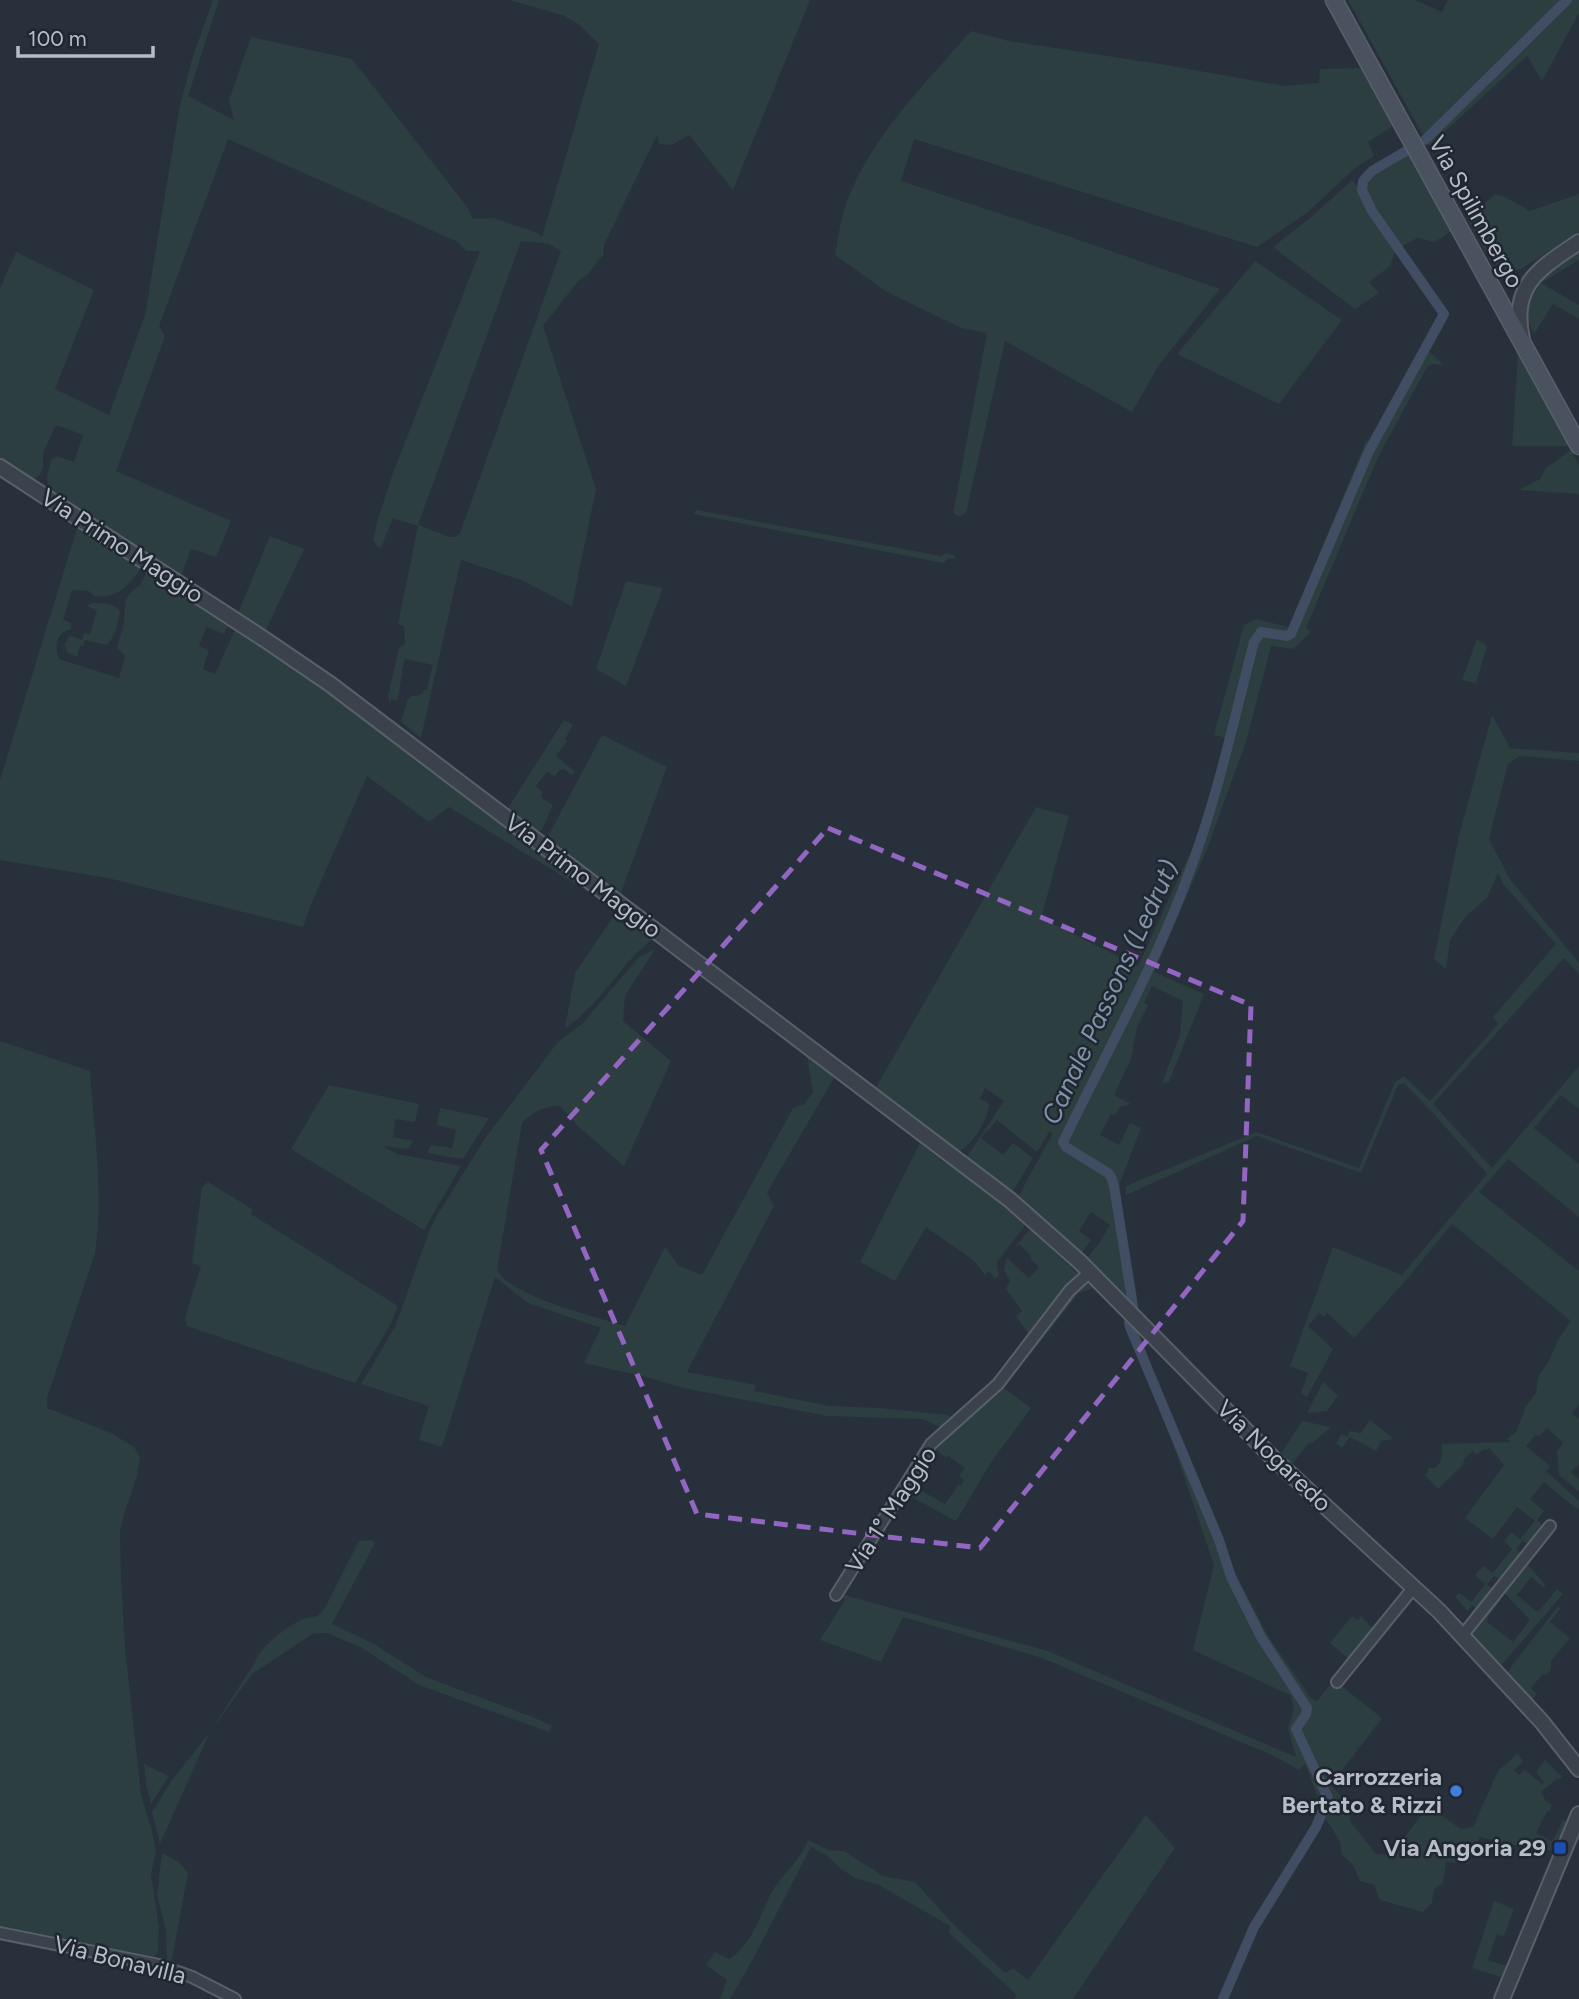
<svg xmlns="http://www.w3.org/2000/svg" width="1579" height="1999" font-family="Figtree,sans-serif">
<rect width="100%" height="100%" fill="#28303c"/>
<path fill="#2c3e3f" fill-rule="evenodd" d="M213,0h6l-31,96 46,24 -5,-20 22,-63 101,22 116,149 5,11 20,-1 45,15 4,4 57,-193 -19,-19 -18,-10 -53,-15h301l-77,190 -44,-55 -17,10 -13,-1 -2,-9 -53,110 -1,10 -15,19 -10,7 -35,45 53,163 -24,117 -51,-26 -60,-20 -40,178 -20,-16 6,-21 4,-5 10,-1 3,-5 3,-1 6,-24 -28,-6c-4,14 -4,27 -8,42l-6,-2 -1,5 -2,-8 11,-48 6,-4 -1,-18 -6,-2 20,-98 -25,-8 -12,30 -4,-2 -4,-7 6,-23 14,-43 87,-222h-14l-8,-9 -230,-103 -69,187 6,10 -49,135 115,50 -15,36 -25,-8 -10,27 -133,-87 -1,-12 4,-17 6,-4 17,6 9,-27 -27,-10 -13,28v15l-5,9 -6,2 -32,-21v-170l16,-36 78,38 -39,99 54,26 36,-100 35,-210 13,-49zM521,241l28,3 12,7 -101,282 -5,4h-5l-32,-12z
M1348,0h67l27,12 6,-12h131v13l-37,68 -15,-25 -98,90z
M971,31l38,10 151,23 125,22 34,-3 1,-14 43,-1 32,57 -27,17 6,14 -19,12 -47,44 -51,35 -343,-108 -13,42 161,53 158,55 -61,76 -27,47 -127,-71 -39,172 -6,3 -7,-2 34,-181 -26,-5 -74,-36 -52,-37c3,-15 5,-33 10,-48 24,-69 79,-122 126,-176z
M1409,154l42,77 -16,11 -18,-4 -21,12 -6,16 -21,16 10,11 -24,16 -82,-62 37,-29 42,-38 7,8 7,-2 3,-7z
M1495,194l10,3 25,14 49,-17v38l-56,36c-8,3 -15,4 -22,0 -14,-7 -28,-40 -36,-53l6,1z
M1579,253v7l-38,23 38,22v14l-26,-15 -19,30c-3,-7 -7,-14 -8,-21 -5,-28 33,-47 53,-60z
M1255,261l87,59 -63,84 -102,-50z
M1423,346l21,19 -11,-1 -6,3 -49,90 -72,171 5,4 -18,17 -22,-3 -25,96 -39,107 -53,123 50,22 -35,88 -7,1 18,-48 3,-34 -31,-15 -8,17 4,2 -11,22 -6,32 -17,36 17,9 -11,3 -5,8 -4,-1 -11,21 19,10 11,-22 11,5 -21,54 -1,12 18,112 -2,5 -49,-51 14,-18 10,-17 -19,-13 -12,19 12,9 -10,14 -63,-57 35,-64 -4,-1 -12,20 -40,-32 -8,10h-2l-6,8 22,17 10,-12 20,15 -20,33h-3l-44,-33 38,-57 -19,-13 -5,10 9,6c-2,18 -15,39 -31,48l-83,-63 161,-282 33,9 -28,102 97,48 53,-115 11,-10 -4,-7 10,-25 18,-71 -12,-3 30,-110 12,-6 33,8 77,-186 3,1z
M1518,354l51,92h-57z
M1571,450l8,15v29l-60,-4 21,-11 6,-11z
M696,510l245,46 5,-3 7,2 4,3h-8l-6,5 -249,-49z
M78,525l65,41c-16,19 -22,33 -49,30l-5,-5 -17,-1 -9,30 8,3v6c-15,4 -17,16 -12,30l60,19 6,-22 -7,-7 -1,-4 6,-16 3,-30 5,-7 9,-7 8,-15 82,53 -6,11 -17,-7 -8,19 10,4 -6,19 12,5 21,-47 87,59 295,224 32,24 2,4c-5,7 -13,12 -19,19 -22,24 -40,53 -68,71l10,-55 43,-63 -169,-103 -20,15 -62,-46 -55,126 -9,25 -195,-49 -108,-18v-80z
M270,536l34,13 -38,81 -28,-17z
M626,581l37,7 -37,98 -30,-17z
M91,603c12,0 20,-1 29,8 -2,13 -4,24 -13,34l-22,-5 -2,6h-3l-3,11 -10,-5 -3,-7 5,-8 3,-1 10,4 2,-7 6,1 7,-24 -8,-3 -1,-2z
M1477,639l10,7 -11,37 -14,-3z
M1492,715l18,33 69,5v8l-59,-5 -12,8 -19,75 21,40 69,84v11l-15,-16 -131,146 59,64 87,-102v43l-18,-14 -27,33 45,36v53l-71,-58 -29,33 100,79v133l-7,9 7,6v45l-8,8 8,8v10l-1,1 -19,-16 -2,-24 6,-8 -16,-15 -8,8 -3,-1 -10,11 24,20 -4,5 33,30v6l-2,2 -33,-27 -14,17 14,12 -7,9 6,5 -15,19 -5,-3 -7,8 5,4 -21,27 -6,-4 -7,8 6,5 -16,20 -5,-4 -4,6 -13,-14 4,-4 12,9 14,-18 -10,-9 8,-9 10,7 19,-24 -8,-8 7,-9 9,7 15,-18 -18,-14 -24,32 -28,-21 39,-53 -15,-17 -3,2 -2,-1 -7,6 -4,-4 -9,8 -1,6 -25,24 -14,-15h3l1,-6h7l6,-7 1,-17 69,-2 -4,-3 9,-7 10,-26 10,-13 2,-16 11,-16 10,-23 12,-17 -119,-97 -46,56 -52,58 -27,-25 -3,4 -5,-4 -11,13 25,23 -26,48 -6,-4 7,-20 -18,-7 43,-119 69,28 85,-101 -55,-62 -28,-29 -6,2 -37,88 -104,-37 -131,59v-9l130,-54 103,36 36,-86 9,-6 26,25 68,-77 -5,-7 63,-73 -52,-59 -6,-12 -11,25 -21,18 -16,24 -4,29 -12,-10 25,-124z
M564,720l9,5 -8,14 2,2 -11,15 18,15 -2,4 -8,-6h-3l-6,7 -8,-4 -11,14 7,6 -2,5 12,8 -11,25 -4,1 -30,-23z
M602,735l65,32 -46,126 -72,-54v-5z
M655,949l-30,47 -2,25 48,40 -47,105 -44,-38 -20,-22c-15,0 -28,6 -38,17l-25,147c15,27 97,46 128,56l40,-79 13,18 24,10 91,-167 11,-4 9,-12 -6,-36 28,20 -68,117 7,13 -87,166 69,13 -2,6 75,15 51,2 67,7 6,4 -11,9 -19,-9 -96,-3 -143,-28 -38,-11 -62,-14 17,-35 -73,-25 -33,-26 -53,170 -23,-7 10,-34 -68,-22 34,-57 35,-98 9,-17 47,-75 72,-95 25,-19 55,-65z
M0,1041l90,30c4,58 14,125 5,182l-48,145v10l64,25 23,14 6,10 -3,19 -14,41 -3,15 1,46 4,70 16,147 11,36 4,21 -5,22 8,53 -1,25 -7,8 -151,-31z
M329,1085l90,19 -4,18 -20,-3 -2,18 20,4 -5,8 -25,-3 14,8 64,12 -37,64 -133,-81z
M440,1108l49,10 -26,41 -36,-6 4,-8 21,3 4,-18 -19,-5z
M920,1143l22,18 12,6 70,56v4l-27,35 2,15 -5,1 -5,-7 -4,4 -12,-15 -47,-33 -31,54 -35,-19z
M208,1182l44,27 -1,5 147,92 -7,18 -36,59 -168,-57 -2,-8 16,-52 -9,-3 10,-76z
M1028,1231h5l46,44 -49,61 -14,-20 6,-5 -16,-22 4,-8 -6,-11 3,-12 22,20 10,-11 -9,-9 1,-2 -12,-12 -9,9z
M1091,1284l47,48 93,233 37,71 43,62 6,3 17,-21 48,38 -51,67 19,22v14l26,33 15,1 37,-49 33,23 12,-2 25,-56 20,-18 5,9 -9,8 5,5 6,-5 17,14 2,-2 -8,-10 9,-12 17,17 -2,2 -2,-1 -17,14 5,9 6,3 -2,7h-3l-11,22 16,8 11,-21 6,2 -12,30 -30,-6 -1,2 -46,-11 -11,27 -23,-2 -3,21 -9,6 -2,14 -9,9 -43,-12 -6,-15 -14,-4 -7,-16 -11,-10 -2,-13 -14,-23 -70,111 -29,69h-7l30,-72 65,-103 7,-16 -17,-44 -6,6 -27,-15 -230,-97 -139,-41 -22,45 -61,-22 25,-40 -4,-6 207,57 248,106 -8,-28 6,-21 -4,-13 -97,-45 21,-85 -41,-121 -49,-125 -31,-31 -14,5 -75,95 27,20 -41,56 -34,57 -50,-27 5,-9 34,19 13,-19 2,1 4,-6 -5,-4 6,-8 -17,-12 -2,2 -11,-10 65,-62 75,-96 7,-5z
M1323,1382l15,13 -11,16 -20,2z
M1370,1420l24,19 -13,2 -5,10 -26,-14 -8,11 -6,-4 5,-10 6,3 3,-6 11,2z
M1302,1421l29,6 -16,14 -8,4 -16,20 -10,-11z
M372,1540l3,3 -43,81 42,20 52,33 107,40 19,9 -3,6 -130,-47 -57,-37 -35,-15h-13l-62,41 -42,58 -50,112 -8,-32 20,-32 38,-48 45,-70c4,-14 32,-36 46,-42 5,-3 11,-3 17,-4l8,-10 33,-65z
M1527,1564l18,20 -1,4 -13,-11 -14,18 19,16h3l18,-22 6,5 -63,73 -30,-32 29,-37 2,2 -14,18 1,2 -1,2 26,20 17,-22 -26,-27z
M1558,1606l3,2 -11,14 20,16 -19,23v9l-5,5 -3,-1 -12,14 6,6 -6,7 -24,-26 1,-4z
M1352,1616l6,4 3,-4 13,14 -24,30 -20,-17z
M144,1764l25,12 -18,28 -5,-20z
M1146,1815l29,33 -102,151h-59l3,-4 -68,-62 1,-7 -73,-42 -22,-6 -14,-9 -15,-14 -15,-8 -59,114 -22,38h-10l7,-19 -21,-15 9,-13 14,7c25,-16 30,-44 44,-69 10,-17 28,-30 35,-50l21,10 15,1 39,25 32,6 39,43 51,48 8,-5 15,12z
M162,1853l17,9 9,11 -17,91 -4,-3 -1,-30 -9,-36z
M1494,1901l20,8 -10,27 -7,-2 -9,26 21,7 -5,11 -32,-10z"/>
<g fill="none" stroke-linecap="round" stroke-linejoin="round">
<path stroke="#404d63" stroke-width="10" d="M1425,140l142,-140
M1223,1999l31,-72 62,-100 12,-29 -32,-69 10,-15 1,-6 -46,-71 -30,-60 -12,-37 -89,-213 -1,-4 4,-17 -19,-120 -3,-9 -3,-4 -42,-26 -3,-5c45,-93 96,-183 130,-280 26,-71 42,-147 61,-220l7,-10 26,4 4,-2 78,-183 75,-137 -72,-103 -10,-21 1,-9 9,-10 34,-20"/>
<g stroke="#59606a" stroke-width="14">
<path id="minor" d="M836,1595l95,-151 67,-60 72,-94 20,-18
M1462,1636l88,-110
M1337,1682l77,-95
M0,1933l159,32 33,12 43,22"/>
</g>
<g stroke="#59606a" stroke-width="18">
<path id="tertiary" d="M1522,339c-12,-54 17,-70 57,-97
M0,467l267,174 63,43 680,516 70,62 193,196 166,153 103,111 37,47
M1502,1999l77,-185"/>
</g>
<g stroke="#59606a" stroke-width="19">
<path id="secondary" d="M1334,0l245,446"/>
</g>
<use href="#minor" stroke="#3b424c" stroke-width="10"/>
<use href="#tertiary" stroke="#3b424c" stroke-width="14"/>
<use href="#secondary" stroke="#4a515f" stroke-width="16"/>
</g>
<path fill="none" stroke="#9366c2" stroke-width="5" stroke-dasharray="14 9" stroke-linejoin="round" d="M828,828l423,177 -8,216 -263,327 -283,-34 -156,-364z"/>
<circle fill="#3f7fe0" stroke="#202731" stroke-width="2.5" cx="1456" cy="1791" r="7"/>
<rect fill="#1a4fb4" stroke="#202731" stroke-width="2.5" x="1553" y="1841" width="14" height="14" rx="3.5"/>
<g text-anchor="middle" stroke-width="5" stroke-linejoin="round" paint-order="stroke">
<g font-size="24" fill="#b7bdc7" stroke="#202731">
<text transform="translate(1476 212) rotate(61)" y="8">Via Spilimbergo</text>
<text transform="translate(122 546) rotate(33)" y="8">Via Primo Maggio</text>
<text transform="translate(583 876) rotate(37)" y="8">Via Primo Maggio</text>
<text transform="translate(1274 1456) rotate(44)" y="8">Via Nogaredo</text>
<text transform="translate(891 1510) rotate(-57)" y="8">Via 1° Maggio</text>
<text transform="translate(120 1960) rotate(14)" y="8">Via Bonavilla</text>
</g>
<g font-size="24" font-weight="bold" fill="#b7bdc7" stroke="#202731" text-anchor="end">
<text x="1442" y="1785">Carrozzeria<tspan x="1442" dy="28">Bertato &amp; Rizzi</tspan></text>
<text x="1546" y="1856">Via Angoria 29</text>
</g>
<g font-size="26" font-style="italic" fill="#8393ab" stroke="#202731">
<text transform="translate(1110 992) rotate(-65)" y="9">Canale Passons (Ledrut)</text>
</g>
</g>
<path d="M18 46v10h135v-10" fill="none" stroke="#b7bdc7" stroke-width="3.5"/>
<text x="28" y="46" font-size="21" fill="#b7bdc7" stroke="#202731" stroke-width="5" paint-order="stroke">100 m</text>
</svg>
